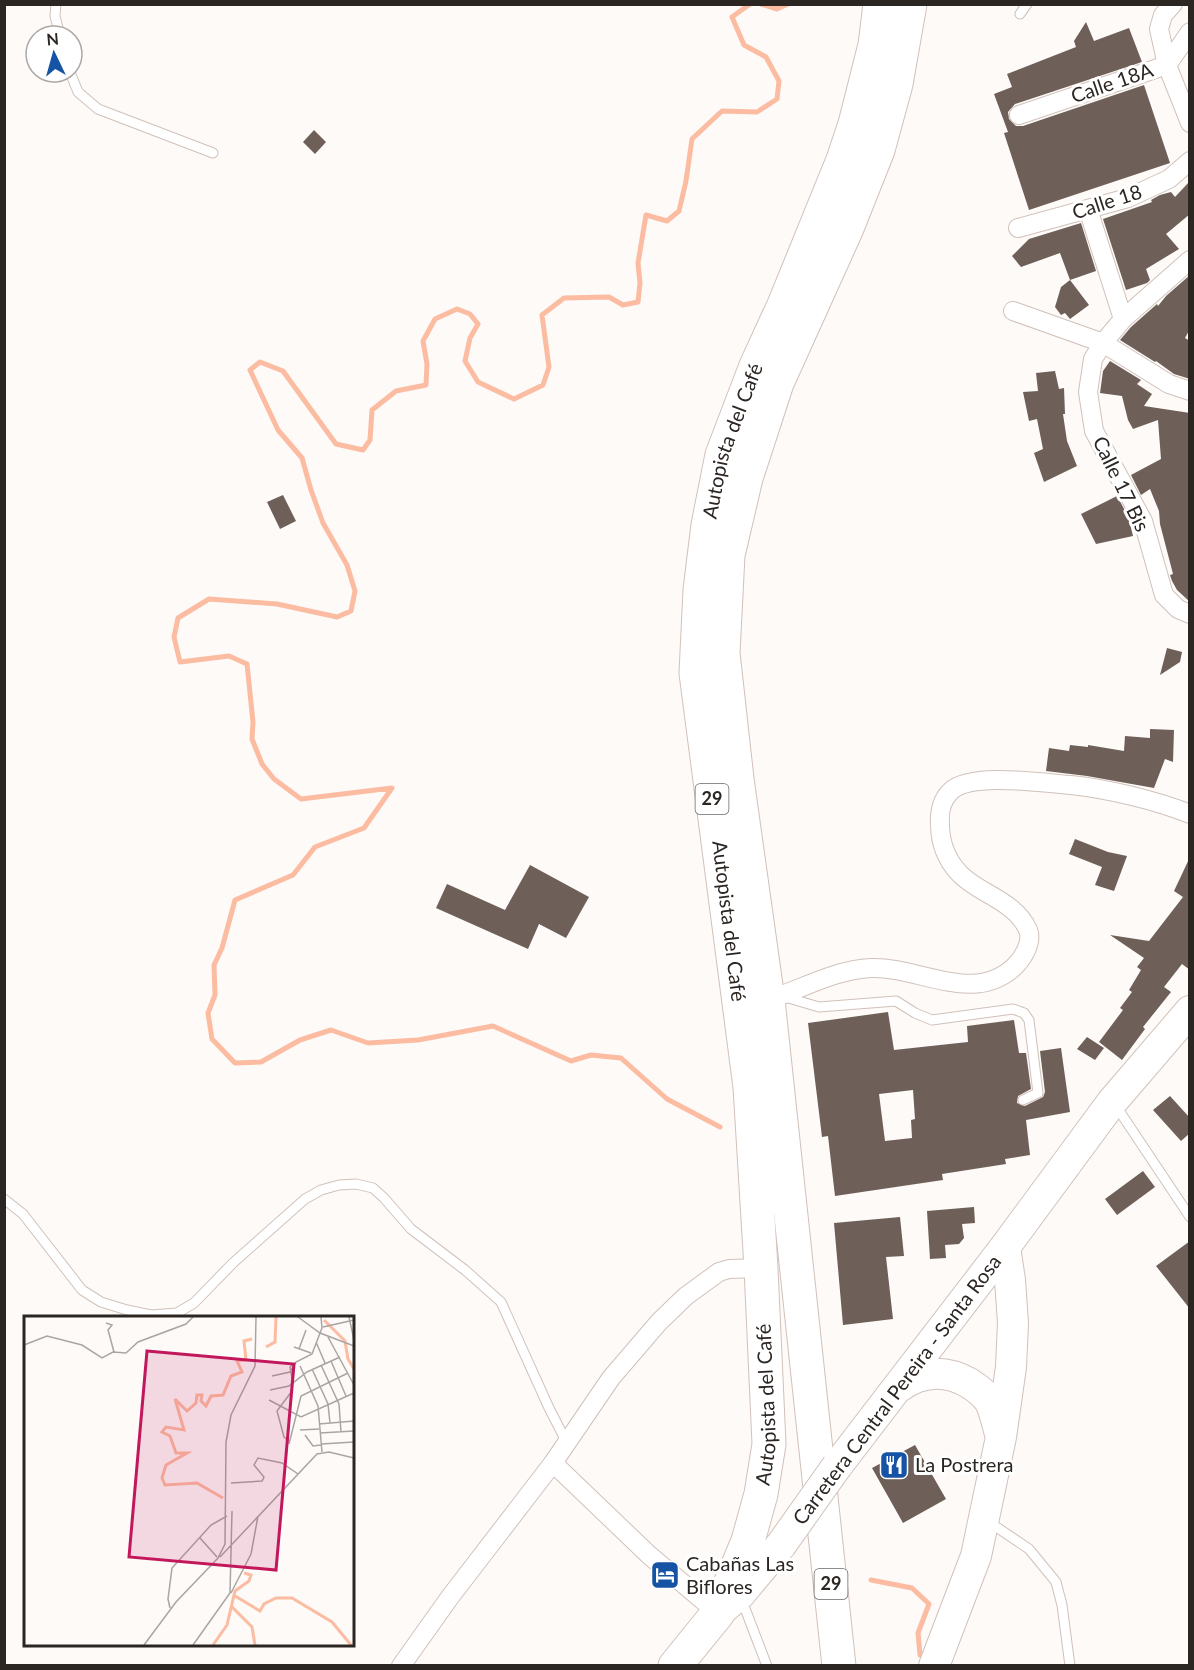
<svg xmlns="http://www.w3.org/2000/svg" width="1194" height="1670" font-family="Lato,sans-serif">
<rect width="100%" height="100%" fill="#fdfaf8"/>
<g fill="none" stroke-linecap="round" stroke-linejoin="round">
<path stroke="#fcbca2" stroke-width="5" d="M761,4l16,5 11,-5
M720,1127l-53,-28 -46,-41 -30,-3 -20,6 -78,-35 -75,14 -50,3 -37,-13 -31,10 -39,22 -26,1 -23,-24 -4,-26 7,-18 -1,-30 8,-17 13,-48 58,-25 22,-28 49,-19 28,-40 -91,11 -27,-20 -12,-15 -10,-25 1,-17 -6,-58 -18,-8 -49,6 -6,-25 4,-19 31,-19 68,5 60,13 14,-6 4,-20 -8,-26 -24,-42 -12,-33 -9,-32 -24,-28 -28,-60 10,-8 23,9 53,73 27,6 7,-10 2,-30 24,-19 30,-6 1,-21 -4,-23 12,-22 22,-10 13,5 8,10 -8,14 -5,23 13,21 36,17 29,-14 6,-18 -7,-52 22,-17 45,-1 14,8 15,-3 2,-19 -2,-20 8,-48 21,6 12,-10 7,-30 6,-42 30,-28 35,1 20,-13 2,-18 -13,-24 -22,-12 -12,-28 18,-13
M871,1580l41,8 17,16 -11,29 2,22"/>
</g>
<path fill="#6e5f59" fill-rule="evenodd" d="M1086,22l8,19 35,-13 13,34 -127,42 -7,8 1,7 7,7h7l121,-41 26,78 -141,47 -25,-77 4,-1 -14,-38 18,-7 -5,-13 69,-27 -2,-6z
M314,130l12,12 -11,12 -12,-12z
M1190,181v33l-24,20 13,15 -33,20 4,11 -3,3 -21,7 -23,-71 49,-17 -1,-2 9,-5 11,-3 4,5z
M1081,223l15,48 -26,9 -10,-27 -39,14 -9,-11 17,-17z
M1190,275v54l-5,9 5,3v38l-16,-5 -18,-13 -1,1 -35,-22 11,-13 26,-23 1,2 8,-10z
M1070,280l19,25 -19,14 -5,-6 -4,2 -6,-8 6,-20z
M1110,361l31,19 -4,4 15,10 -8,12 46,7v189l-13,-12 -5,-9 -2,-6 3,-1 -13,-50 -1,-13 -9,-22 -9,6 -10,-20 30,-16 -3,-39 -25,9 -5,-9 -6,-24 -22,-3 3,-22z
M1055,371l4,18 5,-1 1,26h-2l4,27 10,25 -33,16 -10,-29 9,-4 -6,-30 -8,2 -6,-29 15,-1 -2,-18z
M283,495l13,26 -16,8 -13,-27z
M1117,496l11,20 5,20 -37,8 -15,-30z
M1167,648l15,4 -2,10 -20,13z
M1150,729l24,1 -1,32 -8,-3 -11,29 -67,-12 -41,-5 3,-23 20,3 1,-6 18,2v-2l36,6 1,-15 25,2z
M1075,839l33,13 19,4 -13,35 -19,-6 7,-18 -33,-13z
M1190,857v113l-8,-6 -18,23 7,5 -28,35 2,2 -23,31 -23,-18 24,-32 -3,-2 12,-16 -3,-2 12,-20 -4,-3 7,-9 -34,-23 39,6 34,-44 -9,-6z
M530,865l59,32 -23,41 -27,-14 -11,25 -92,-41 11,-24 58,26z
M888,1012l6,38 74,-8 -1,-16 47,-6 5,33h7l5,36 -13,7 -1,7 8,3 18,-9 2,-5 -5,-41 21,-3 9,64 -44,8 4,35 -25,4 1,5 -64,10 1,6 -108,16 -7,-60 -6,1 -14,-114zM913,1090l2,29 -4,1 1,18 -27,3 -6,-47z
M1087,1037l17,11 -9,12 -18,-11z
M1170,1096l20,22v15l-9,8 -28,-31z
M1143,1171l12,16 -38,28 -12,-16z
M974,1207l1,16 -13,1 2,14 -5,6 -14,1 1,13 -16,1 -3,-48z
M900,1217l4,39 -18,1 7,62 -50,6 -9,-102z
M1190,1241v68l-34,-43z
M915,1445l31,54 -43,24 -31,-55z"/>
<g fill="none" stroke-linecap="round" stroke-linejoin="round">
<g stroke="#d1c1ba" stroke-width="11">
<path id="lane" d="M56,4l-1,12 5,20
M1020,14l7,-10
M70,72l8,20 20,17 115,44
M785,997l34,10 77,-6 19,12 17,7 81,-11 11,4 5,7 9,73 -15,7
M1116,1106l74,111
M4,1199l19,15 59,76 19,12 26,8 24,5 26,-2 17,-10 40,-41 71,-63 16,-9 18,-5 17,-1 17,4 11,10 27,31 54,41 36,32 48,106 18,35
M989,1522l40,27 27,33 6,23 8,61
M741,1598l26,68"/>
</g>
<g stroke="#d1c1ba" stroke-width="20">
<path id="street" d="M1173,4l-10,11 -4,14 8,36 23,58
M1019,115l148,-50 23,-33
M1088,209l35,110
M1018,228l110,-30 41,-19 21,-18
M1190,260l-67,59 -20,24 -10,16 -5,33 6,39 49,90 21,74 14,14 12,5
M1013,311l90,32 66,41 21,7
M768,1000c34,-11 66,-30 103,-32 48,-2 103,38 144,-2 8,-8 18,-24 13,-36 -13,-30 -50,-36 -69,-57 -13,-14 -19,-30 -19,-49 -1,-12 2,-25 11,-33 19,-19 93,-8 120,-6 37,4 84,15 119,29
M553,1463l96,92 69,58
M401,1666l49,-69 103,-134 58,-85 48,-56 27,-26 33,-24 10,-3 32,-1"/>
</g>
<g stroke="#d1c1ba" stroke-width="32">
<path id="primary" d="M899,1387c22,-16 46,-18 70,-4 8,5 16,11 21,19 5,10 7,22 10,32
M837,1466l168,-219 107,-145 78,-91
M718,1613l22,-19 41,-49
M934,1666l42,-110 25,-119 10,-70 2,-44 -3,-43 -5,-33"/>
</g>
<g stroke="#d1c1ba" stroke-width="35">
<g id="highway">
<path id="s1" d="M675,1666l43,-53 30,-72 13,-47 8,-50 -8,-176 -11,-181 -54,-414 4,-83 8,-65 14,-70 34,-89 28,-61 59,-145 12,-36 20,-79 5,-41"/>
<path d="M839,1666l-71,-666 -31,-221 -14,-126 5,-98 18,-77 31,-95 70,-155 31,-78 18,-66 14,-80"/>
</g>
</g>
<use href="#lane" stroke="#fff" stroke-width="9"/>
<use href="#street" stroke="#fff" stroke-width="18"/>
<use href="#primary" stroke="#fff" stroke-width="30"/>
<use href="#highway" stroke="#fff" stroke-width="33"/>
<g stroke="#d1c1ba" stroke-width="32" stroke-linecap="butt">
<path id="primary-bridge" d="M781,1545l56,-79"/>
</g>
<use href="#primary-bridge" stroke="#fff" stroke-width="30"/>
</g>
<defs>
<g id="restaurant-square" transform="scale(1.5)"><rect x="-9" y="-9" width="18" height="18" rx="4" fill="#1653a4" stroke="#fff"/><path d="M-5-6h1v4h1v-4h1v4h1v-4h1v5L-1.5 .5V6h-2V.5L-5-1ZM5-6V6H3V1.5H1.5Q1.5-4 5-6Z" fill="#fff"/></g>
<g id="hotel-square" transform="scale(1.5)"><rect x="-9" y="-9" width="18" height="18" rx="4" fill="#1653a4" stroke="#fff"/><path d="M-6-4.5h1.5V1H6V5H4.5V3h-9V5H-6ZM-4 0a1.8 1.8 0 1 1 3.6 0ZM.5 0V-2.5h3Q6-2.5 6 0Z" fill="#fff"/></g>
</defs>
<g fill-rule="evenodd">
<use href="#restaurant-square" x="894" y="1465"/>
<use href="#hotel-square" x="665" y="1575"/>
</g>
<g text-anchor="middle" stroke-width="6" stroke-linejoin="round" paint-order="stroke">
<g fill="#fff" stroke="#6b6765" stroke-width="1.5">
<rect x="695.5" y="784" width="33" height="30" rx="4.5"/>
<rect x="814.5" y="1569" width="33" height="30" rx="4.5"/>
</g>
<g font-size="18" font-weight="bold" fill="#2c2623">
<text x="712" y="805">29</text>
<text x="831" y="1590">29</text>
</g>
<g font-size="20" fill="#2c2623" stroke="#fff">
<text transform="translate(1112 83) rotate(-19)" y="7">Calle 18A</text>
<text transform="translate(1107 202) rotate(-18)" y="7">Calle 18</text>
<text dy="7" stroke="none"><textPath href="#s1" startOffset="1257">Autopista del Café</textPath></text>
<text transform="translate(1121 484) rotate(64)" y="7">Calle 17 Bis</text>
<text transform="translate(729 921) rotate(83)" y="7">Autopista del Café</text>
<text transform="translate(897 1390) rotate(-53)" y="7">Carretera Central Pereira - Santa Rosa</text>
<text dy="7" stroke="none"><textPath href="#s1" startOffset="285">Autopista del Café</textPath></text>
</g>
<g font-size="20" fill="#2c2623" stroke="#fff" text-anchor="start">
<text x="915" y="1472">La Postrera</text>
<text x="686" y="1571">Cabañas Las<tspan x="686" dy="23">Biflores</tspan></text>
</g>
</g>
<g transform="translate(24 1316)">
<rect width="330" height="330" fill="#fdfaf8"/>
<path fill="none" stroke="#fcbca2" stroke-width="3" d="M300,4l21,21 3,18 6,10M242,31l9,-5 1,-25M199,182l-26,-15 -32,2 -3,-7 4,-13 21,-12h-11l-6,-17 -8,-4 4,-5 18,3 -9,-31 12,12 9,-8 1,-8h5l-1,6 5,5 5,-10 12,-1 8,-19 11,-4 -5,-11 9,-1 -2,-19 8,-2M211,280l25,15 4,-7 12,-6h16l40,24 19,23M208,291l20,20 3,18M189,329l14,-20 8,-34 14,-10 2,-6 -7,-2"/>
<path fill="none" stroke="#a9a5a3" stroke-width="1.5" d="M274,1l22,16 34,13M325,1l5,23M82,7l6,2 -4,5 6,22M299,11l31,-7M304,21l26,48M292,26l9,21M0,29l23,-9 35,9 20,13 11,-6 13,1 12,-11 48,-18 7,-7M270,31l17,6M275,33l7,-19M307,45l15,35M297,49l18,39 2,28M276,50l18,40 4,46M288,53l16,35 2,19M248,60l18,-4 6,-10 16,-8 10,-26 -1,-11M269,67l-3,-16 5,-4M246,74l19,-4 18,-14 33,-15M245,84l32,17 53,-24M295,108l35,-3M276,114l19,-1M296,117l34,-2M281,119l8,11 8,-1M265,125l-5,-4 -7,-26 15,-20M265,128l12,-48 47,-23M297,128l33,-2M207,167l31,-2 2,-4 -10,-12 4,-7 24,5 16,11M176,222l17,19M196,241l97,-103 12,-2 25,6M207,277l20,-39 7,-38M146,292l-2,-9 4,-31 39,-43 16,-9M120,329l32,-43 42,-44 7,-14 1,-102 5,-27 24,-49 1,-49M169,329l37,-52 2,-82"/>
<path fill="#c2185b" fill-opacity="0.15" stroke="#c2185b" stroke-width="3" d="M123,35l147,13 -18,206 -147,-13z"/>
<rect width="330" height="330" fill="none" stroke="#2c2623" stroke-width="3"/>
</g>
<rect width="1194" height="1670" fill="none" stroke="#2c2623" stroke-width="12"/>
<g transform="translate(54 54) rotate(355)"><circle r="28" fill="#ffffff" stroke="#aba8a7" stroke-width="1.5"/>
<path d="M0-4.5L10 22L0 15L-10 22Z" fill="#1653a4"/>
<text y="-9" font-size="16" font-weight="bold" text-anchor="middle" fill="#2c2623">N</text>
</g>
</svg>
